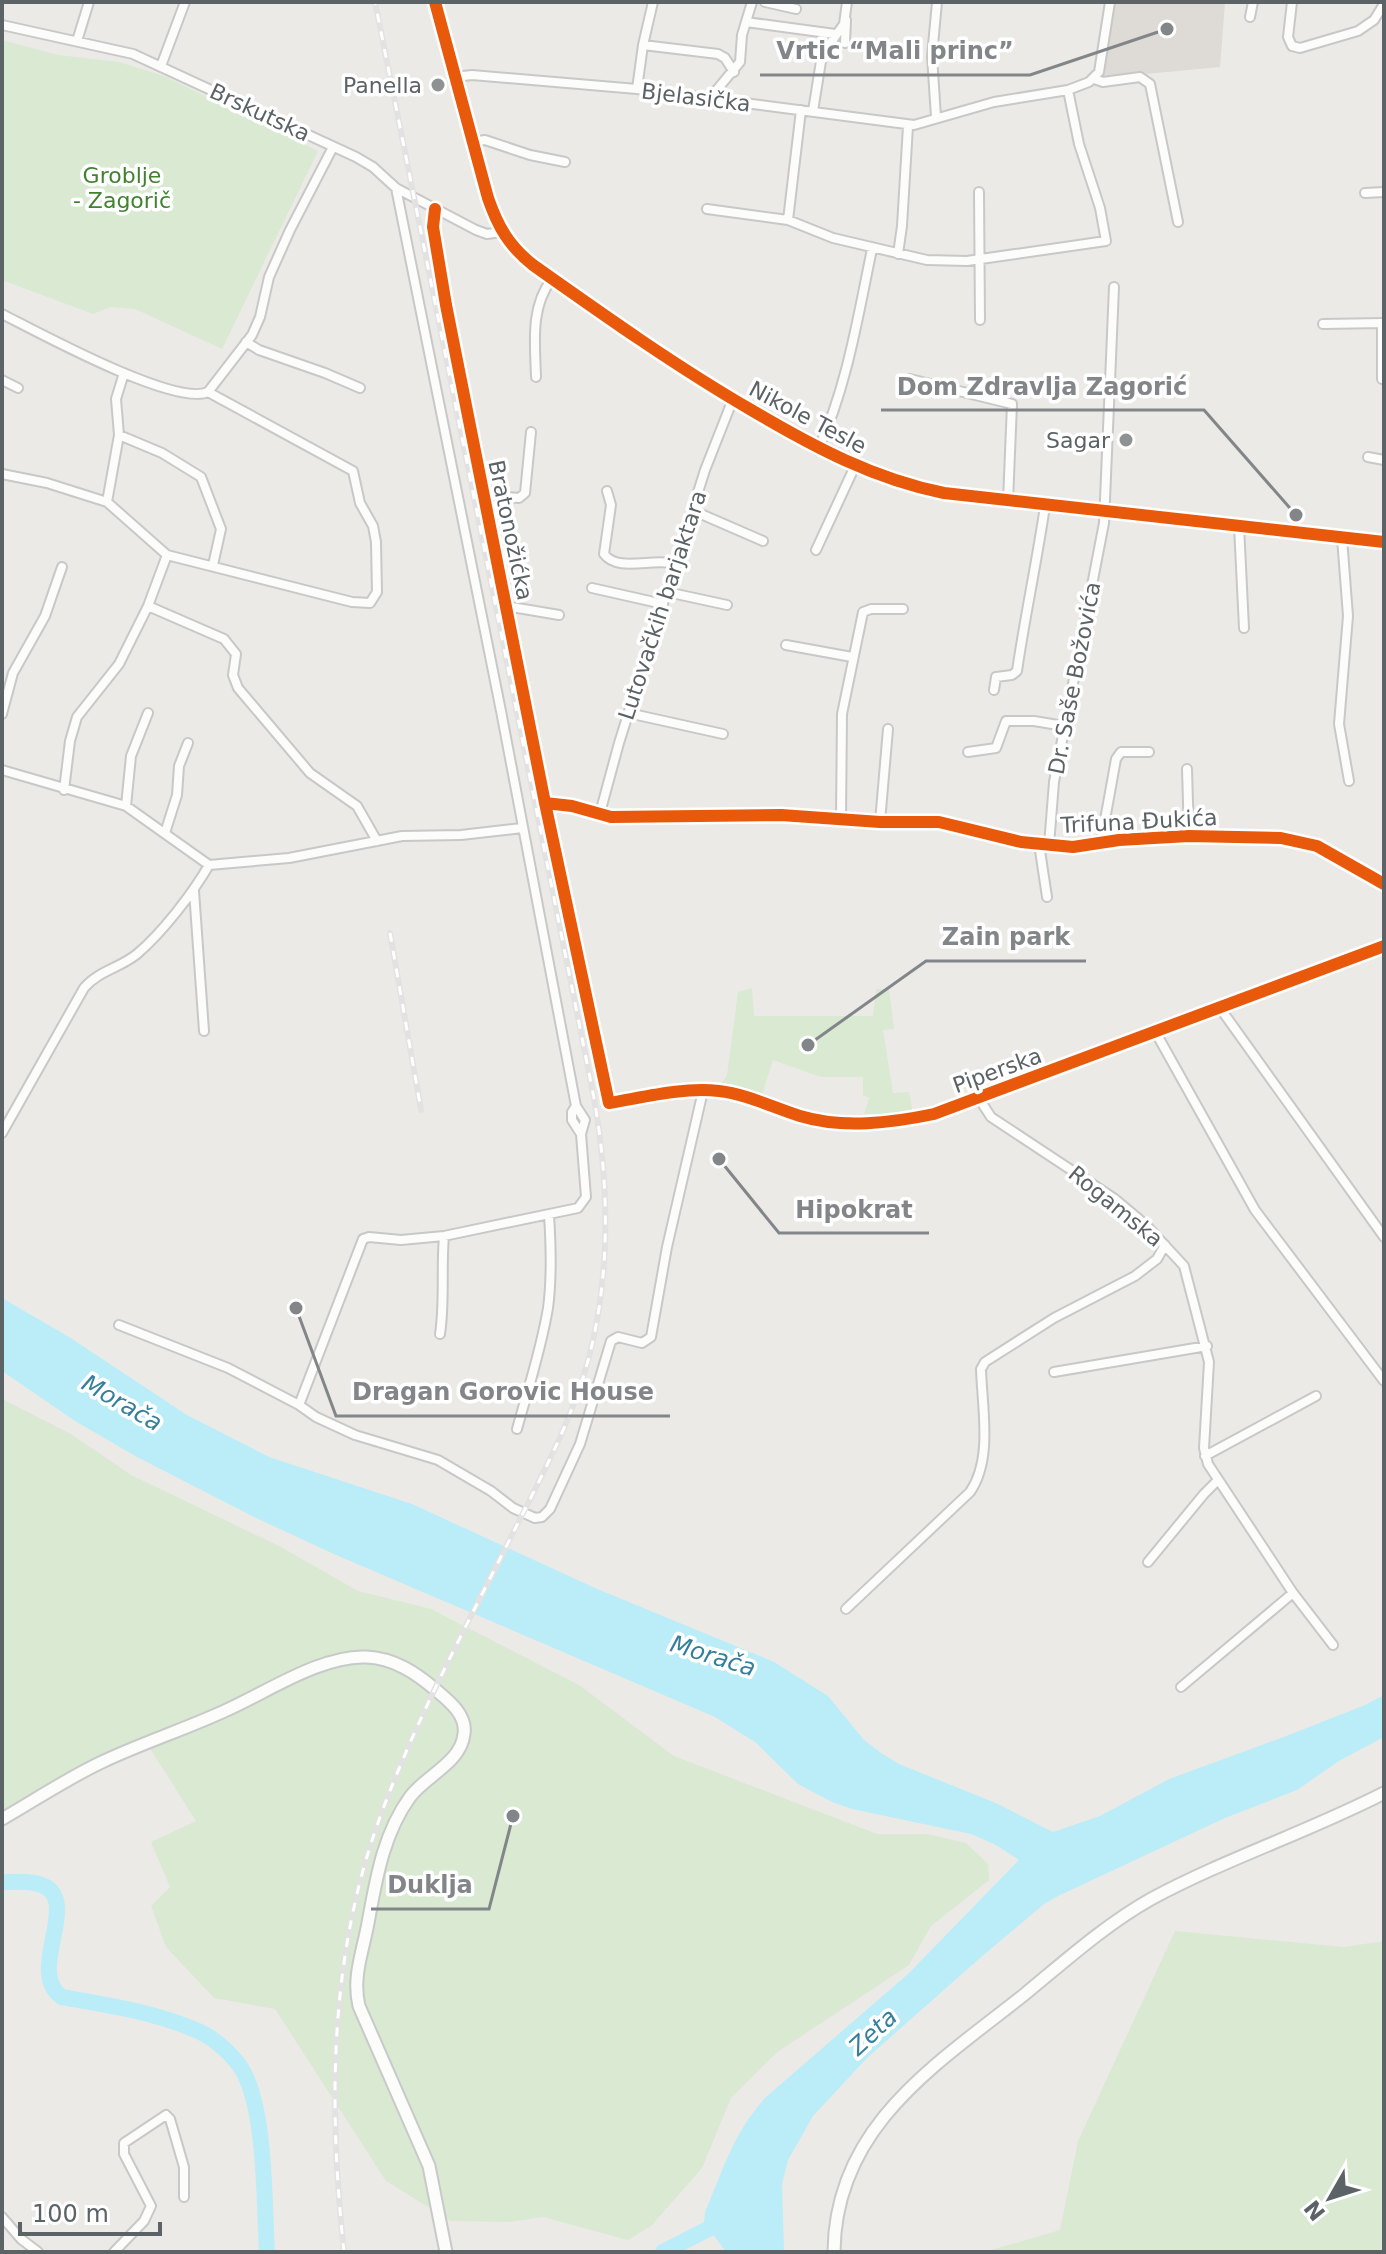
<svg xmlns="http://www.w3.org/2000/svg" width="1386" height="2254" font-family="'DejaVu Sans',sans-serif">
<rect width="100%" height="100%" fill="#eceae7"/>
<path fill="#dedad6" d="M1115,2h110l-5,65 -117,11z"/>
<path fill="#d9e9d2" d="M2,40l56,15 61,7 45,14 154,75 -96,198 -87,-40 -25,-2 -17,7 -91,-34z
M752,988l2,28h119l3,-27h13l5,40 -11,1 10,63 16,-1 4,22h-49l5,-16 -6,-3v-18h-42l-48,-17 -11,35 -40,-12 5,-8 11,-83z
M2,1399l69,35 60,41 150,72 77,44 73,18 148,76 95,71 203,78h50l39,9 22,21 1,16 -58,46 -22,39 -133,88 -45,45 -29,70 -51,58 -23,14 -85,-23 -33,5 -59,-1 -65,-40 -111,-172 -61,-11 -48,-51 -15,-41 19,-19 -19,-45 45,-21 -52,-82 -93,44 -49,29z
M1175,1931l169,16 40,-6v311h-399l75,-22 18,-89z"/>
<path fill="#baedf8" d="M2,1298l67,39 118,78 82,42 143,47 183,84 179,74 54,34 36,44 17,13 18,11 99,40 55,28 47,-16 69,-37 112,-41 84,-33 19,-10v42l-45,24 -42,29 -72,28 -167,78 -14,8 -64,54 -113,100 -54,58 -25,44 -6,24 2,68h-58l-22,-30 1,-10c19,-44 28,-79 61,-115l142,-123 111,-114 -25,-16 -23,-10 -119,-25 -20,-7 -34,-18 -43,-42 -40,-25 -379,-162 -82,-38 -117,-60 -62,-36 -73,-50z"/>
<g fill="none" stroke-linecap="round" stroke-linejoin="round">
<path stroke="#baedf8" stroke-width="16" d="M2,1882c10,0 22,-1 32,1 55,9 -11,88 28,114 46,8 93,15 136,34 17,7 36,25 45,40 23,42 21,132 24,181
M663,2252l63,-32"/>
<g stroke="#c8c8c8" stroke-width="12">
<path id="street" d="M765,2l31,7
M1292,2l-4,35 4,9 8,2 58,-17 16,-11 10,-16
M1250,17l3,-15
M746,22l89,12
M2,25l131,29 223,103 17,10 23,21 80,42 11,4 14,-2
M77,41l12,-39
M845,43l1,-23
M643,45l75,9 7,4 9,14
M161,66l24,-64
M454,77l18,-2 165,14 277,36 80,-23 74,-12 21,-8 10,-10 11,-70
M1094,79l9,3 37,-5 10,7 28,138
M637,89l6,-44 10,-43
M710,98l30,-36 2,-27 10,-33
M813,111l9,-56 22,-31 3,-22
M936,117l-4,-61 5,-54
M472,142l13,-2 45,15 35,7
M979,192l1,128
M1365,193l19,-1
M435,209l-2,18 13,78 99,498 27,3 39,11 170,-2 99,7h59l82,20 52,5 46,-7 70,-4 92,2 36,8 67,38
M707,209l81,11 45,18 94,22 40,1 139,-20 -6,-33 -21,-64 -11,-54
M788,220l13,-110
M898,254l4,-28 6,-100
M2,314c36,18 173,93 206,78l44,-57 8,-18 9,-40 21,-47 43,-83
M1382,323v56
M1323,324l61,-1
M246,342l13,8 66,23 35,15
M536,377c-1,-34 -6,-70 16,-98
M910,379l102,25 -4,97
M2,380l16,8
M119,435l43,18 39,24 20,52 -8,36
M818,450c29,-63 40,-134 54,-201
M1368,457l16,3
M2,474l45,9 60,19 60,53 185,47 18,1 7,-11 -1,-50 -3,-16 -13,-23 -7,-32 -145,-79
M607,491l4,14 -7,49c14,19 50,3 73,10
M483,495l36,3 6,-5 6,-61
M107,502l12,-67 -3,-36 8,-26
M694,511l69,30
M1239,526l5,102
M1342,538l6,78 -9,108 10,57
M816,550l39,-84
M592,588l71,16
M667,592l60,13
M148,606l76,33 12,15 -3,21 5,13 72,85 47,33 20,35
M506,606l53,9
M786,645l66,12
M994,690l2,-13 16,-2 5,-4c8,-55 20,-110 28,-165
M628,713l95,21
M2,714l11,-41 32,-57 17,-49
M968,752l28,-4 10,-27h28l30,5
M1187,769l2,67
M2,770l124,36 83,59 80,-7 113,-22 59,-1 61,-7
M64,790l6,-49 7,-24 42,-53 29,-58 19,-51
M545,803l64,300c36,-6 73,-16 110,-12 27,3 55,17 81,25 43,13 91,7 134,-2l450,-168
M126,806l5,-50 17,-43
M600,813l19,-70 86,-273 28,-71
M841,818l1,-104 21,-102 8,-3h32
M880,822l8,-93
M165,833l12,-38 2,-29 9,-23
M1101,842l15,-83 5,-7h28
M1039,844l8,53
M1049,845l5,-63 50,-259 10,-236
M194,891l10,140
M1220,1008l164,229
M1156,1033l99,177 129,171
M978,1097l13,20 124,82 31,26 38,41 25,96 -5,86 4,16 85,129 40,52
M576,1106l9,14 -4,14
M2,1133l82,-145c14,-17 36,-20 53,-34 25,-21 56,-61 72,-89
M119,1325l109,43 71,37 17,12 39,18 83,25 53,31 22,17 22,10 7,-1 8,-8 30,-65 31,-103 7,-4 24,6 9,-6 16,-90 36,-156
M440,1334c5,-33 1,-65 4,-98
M1054,1372l153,-26
M299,1405l64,-166 6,-2 32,3 43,-4 134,-28 8,-11 -5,-63 -9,-14v-8l4,-6 -75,-395 -105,-523
M517,1429c11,-40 24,-79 31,-121 4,-30 3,-63 1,-93
M1205,1456l111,-60
M1148,1562l56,-68 13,-13
M846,1609l124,-117c23,-33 12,-85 11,-123l4,-7 69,-44 81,-42 22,-17 8,-14
M1181,1687l112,-94
M2,2217l19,22 17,13
M114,2252l30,-31 7,-15 -27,-52v-11l42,-28 4,4 14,48v30"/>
</g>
<g stroke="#c8c9c9" stroke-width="15">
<path id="secondary" d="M435,2l53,196c10,29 21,48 45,67 72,51 144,102 220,146 61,36 121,68 191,82l440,49
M2,1819c33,-19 66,-41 100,-57 42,-20 87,-34 129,-54 39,-18 92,-53 135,-51 28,1 50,16 70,33 13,11 31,25 28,44 -3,29 -39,42 -54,63 -27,37 -34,83 -42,126 -5,28 -16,54 -9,83l70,160 17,86
M834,2252c1,-126 103,-188 191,-258 40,-33 80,-69 126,-95 74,-40 157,-67 233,-106"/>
</g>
<use href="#street" stroke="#fcfcfb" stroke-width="8"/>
<use href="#secondary" stroke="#fcfcfb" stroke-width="11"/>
<g stroke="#e3e2e2" stroke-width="6">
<path id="rail" d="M390,933l31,177
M344,2252c-16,-149 -15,-301 39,-443 36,-96 86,-188 132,-280 28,-56 58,-111 74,-172 22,-85 20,-174 5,-259l-219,-1096"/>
</g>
<use href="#rail" stroke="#fff" stroke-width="3" stroke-dasharray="9" stroke-linecap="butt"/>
<g stroke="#fff" stroke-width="17">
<path id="cycleway" d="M435,2l53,196c10,29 21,48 45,67 72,51 144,102 220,146 61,36 121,68 191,82l440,49
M435,209l-2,18 13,78 99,498 27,3 39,11 170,-2 99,7h59l82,20 52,5 46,-7 70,-4 92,2 36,8 67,38
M545,803l64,300c36,-6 73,-16 110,-12 27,3 55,17 81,25 43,13 91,7 134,-2l450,-168"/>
</g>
<use href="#cycleway" stroke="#e8590c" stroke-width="12"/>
</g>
<g fill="#8e9293" stroke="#fff" stroke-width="3">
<circle cx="438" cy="85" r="8"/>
<circle cx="1126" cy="440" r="8"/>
</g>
<g text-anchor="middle" stroke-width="7" stroke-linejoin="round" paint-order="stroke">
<g font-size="22" fill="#5c6366" stroke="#fff" text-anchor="end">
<text x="422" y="93">Panella</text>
<text x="1110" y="448">Sagar</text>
</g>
<g font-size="22" fill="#5c6366" stroke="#fff">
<text transform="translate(696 97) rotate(7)" y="8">Bjelasička</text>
<text transform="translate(260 112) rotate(25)" y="8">Brskutska</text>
<text transform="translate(808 417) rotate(28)" y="8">Nikole Tesle</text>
<text transform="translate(511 530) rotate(78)" y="8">Bratonožićka</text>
<text transform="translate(662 605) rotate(-72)" y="8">Lutovačkih barjaktara</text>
<text transform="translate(1074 678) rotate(-79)" y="8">Dr. Saše Božovića</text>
<text transform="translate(1139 821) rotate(-3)" y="8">Trifuna Đukića</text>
<text transform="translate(997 1070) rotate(-20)" y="8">Piperska</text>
<text transform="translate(1116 1206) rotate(39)" y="8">Rogamska</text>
</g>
<g font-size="22" fill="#408230" stroke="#fff">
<text x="122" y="183">Groblje<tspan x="122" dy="25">- Zagorič</tspan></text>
</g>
<g font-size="24" font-style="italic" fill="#357f9b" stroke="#fff">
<text transform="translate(122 1403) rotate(30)" y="8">Morača</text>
<text transform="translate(713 1656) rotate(17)" y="8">Morača</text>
<text transform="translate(873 2032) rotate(-43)" y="8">Zeta</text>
</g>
</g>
<path fill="none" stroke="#828688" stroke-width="3" d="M1167 29L1030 75H760M1296 515L1204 410H881M808 1045L926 961H1086M719 1159L779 1233H929M296 1308L336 1416H670M513 1816L489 1909H371"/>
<g fill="#828688" stroke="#fff" stroke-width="3">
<circle cx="1167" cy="29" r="8"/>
<circle cx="1296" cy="515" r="8"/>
<circle cx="808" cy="1045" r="8"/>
<circle cx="719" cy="1159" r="8"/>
<circle cx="296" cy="1308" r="8"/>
<circle cx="513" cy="1816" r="8"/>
</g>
<g font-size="24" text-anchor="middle" font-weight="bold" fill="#828688" stroke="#fff" stroke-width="7" stroke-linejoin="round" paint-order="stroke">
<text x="895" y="59">Vrtic “Mali princ”</text>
<text x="1042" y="395">Dom Zdravlja Zagorić</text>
<text x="1006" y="945">Zain park</text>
<text x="854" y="1218">Hipokrat</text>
<text x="503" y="1400">Dragan Gorovic House</text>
<text x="430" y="1893">Duklja</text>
</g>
<rect width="1386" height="2254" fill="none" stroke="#5c6366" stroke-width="8"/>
<g transform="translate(1330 2198) rotate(231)" stroke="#ffffff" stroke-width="6" paint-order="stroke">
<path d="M0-6L14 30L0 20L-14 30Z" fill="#5c6366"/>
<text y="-12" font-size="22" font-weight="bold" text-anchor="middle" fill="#5c6366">N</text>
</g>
<path d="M20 2222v12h140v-12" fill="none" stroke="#5c6366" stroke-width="4"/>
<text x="32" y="2222" font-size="24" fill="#5c6366" stroke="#ffffff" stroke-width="6" paint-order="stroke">100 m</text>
</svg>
